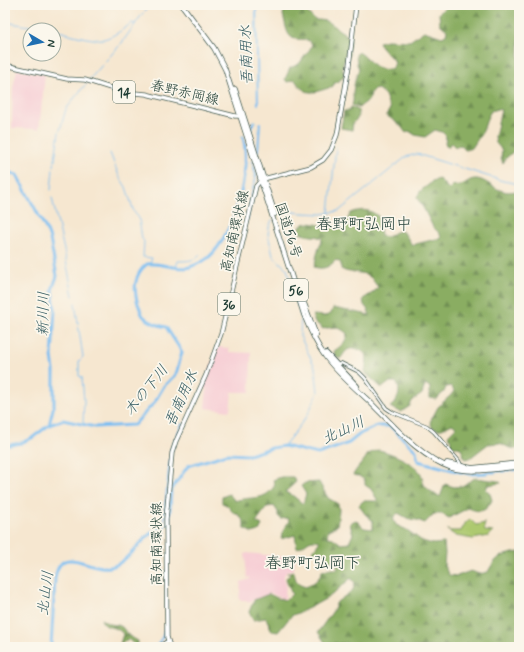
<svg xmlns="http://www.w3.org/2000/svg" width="524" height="652" font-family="Mynerve,'Klee One',sans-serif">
<defs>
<pattern id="forest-firs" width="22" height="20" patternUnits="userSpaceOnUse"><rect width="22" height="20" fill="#8aad62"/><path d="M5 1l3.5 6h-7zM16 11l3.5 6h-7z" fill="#708e52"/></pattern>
</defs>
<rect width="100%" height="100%" fill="#fbf7ec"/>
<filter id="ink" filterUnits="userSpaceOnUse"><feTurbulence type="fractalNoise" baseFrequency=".025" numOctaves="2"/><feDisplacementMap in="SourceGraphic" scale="8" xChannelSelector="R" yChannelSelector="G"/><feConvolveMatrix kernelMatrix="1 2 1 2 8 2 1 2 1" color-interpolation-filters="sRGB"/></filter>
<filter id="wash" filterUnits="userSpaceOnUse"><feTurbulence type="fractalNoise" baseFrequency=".012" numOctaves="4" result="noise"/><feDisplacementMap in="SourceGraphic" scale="16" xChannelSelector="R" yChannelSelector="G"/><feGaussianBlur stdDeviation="0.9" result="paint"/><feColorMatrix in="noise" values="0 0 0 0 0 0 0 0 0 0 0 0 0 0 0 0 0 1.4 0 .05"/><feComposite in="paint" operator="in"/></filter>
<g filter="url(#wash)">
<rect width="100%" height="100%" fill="#f6e7d0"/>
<path fill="#f7cfd5" d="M17,69l28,6 -6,54 -27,-1 1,-40z
M218,347l11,1v4l22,1 -1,39h-18l-2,19 -25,-3 2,-19 -5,-1z
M247,553l47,5 1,2 -1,9 -6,2 -4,4v3l2,6 -1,14 -3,1 -11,-6 -19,7 -1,2 -6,-2h-6l2,-18 9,-3v-2l-3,1 -2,-24z"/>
<path fill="#adc96f" stroke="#668352" d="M470,519l6,6 9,-2 -1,5 1,3 8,1 -4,4 -16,3 -17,-3 -9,-6 5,1h9l5,-9z"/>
<path fill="url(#forest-firs)" stroke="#54754b" d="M448,5h33c4,4 9,4 14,2l-1,-2h25v149l-4,-4 -10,9 -2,5 -2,-7 1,-7 -6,-7 -1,-6 6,-27 -4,-1 -6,2 -3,5 -5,15 -11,17 -7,2 -4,-5 -6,2 -4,-4 -3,4 -3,-3 1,-8 -4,-4 -7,-2 -10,7 -10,-2 -6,-4 -3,2 -6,-8 -14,-10 4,-6 -5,-14 -7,-6 -5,1 -2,2c-1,11 -6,9 -12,16l-7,-3c2,-4 1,-8 1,-13 1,-8 3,-17 6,-23l-2,-5 -1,-9 2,-3c14,7 15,22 35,16l2,-6 -13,-14 -3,-6 8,-2 23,1 14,-10 18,6 4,-2 1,-5 -7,-6 -1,-11z
M296,9l10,2 9,9c12,0 15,2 24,10 6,4 8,4 12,11l-2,9 1,5c-6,5 -10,10 -6,18l-1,5 -8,5 -3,4c-18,5 -25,11 -37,-7l-8,2 -2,-3 5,-11 9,-4 11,-15 2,-5c-6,-9 -16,-1 -22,-8 -4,-4 -5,-15 -7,-21l1,-4z
M351,107l7,3v8l-5,5 -1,7 -11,-2 3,-17h6z
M439,179l10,10 4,-4c12,3 14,-7 24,-6 9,1 17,10 26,12 5,2 11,0 16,0v258l-9,-1 -10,-5 -12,1 -18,14 -5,1 -4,-11 -11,-3 1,-5 -3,-5 8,-8 -4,-3c-8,4 -12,8 -20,3l-2,-5 8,-15 13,-12 3,-4 -3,-5 -5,1 -2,5 -8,7 -6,-1v-11l-5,-3 -3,10 -10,7 -2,5 -9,6 -11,-5c8,-6 12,-16 6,-25h-6l-8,6 -17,-15c0,-5 3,-12 1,-17 -3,-7 -14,-10 -20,-5 -2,2 -4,6 -6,8l-5,-3 -1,-5c7,-5 12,-8 13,-17 -6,-7 -14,-8 -24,-5l-9,-8 -1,-6 12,1 6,-2 2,-6 37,7 -2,-5 -4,-5 -1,-6 11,-7 4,-5c-3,-3 -5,-8 -8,-10 -8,-7 -19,-2 -29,-8v-6l-5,-3c-7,7 -12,10 -22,7 2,-6 2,-11 4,-16 1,-6 4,-6 4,-13 -8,-3 -16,-1 -24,-6 4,-19 27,-1 41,-5 6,-1 9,-9 12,-14 11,-4 19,-4 28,4l2,19 6,1 8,-5 6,-1 4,3 7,11 24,-6h5l-1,-5 -7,-7 -9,-18 -7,-11c4,-12 10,-9 15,-17z
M378,450c10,1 39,14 43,24 2,5 1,10 6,14 3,4 9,5 13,9l5,-13 9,3 8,-1 13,-8 23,3 3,2 -13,2 -2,4 4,5 2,6c-6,12 -11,13 -24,8l-19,10 -7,-4h-8l-9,9 -8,-3 -8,-1 -11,-6 -5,5 3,7 11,5 15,11 11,3 11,-1 1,10 -1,13 5,9 8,1 14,-5 8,3 9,-2c8,-16 14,-17 31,-20v95h-172v-4l-21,1 -8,-12 15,-21 4,-9 16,-12 2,-7 -4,-5 -22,19 -20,11 -18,8 -13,16 -6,-1 -6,-13 -13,2 -4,-8 3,-7 2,-2v-3l15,-6 8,4 9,2 6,-6 -4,-9 -2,-7 4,-3 1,-1 -4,-1 6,-2c4,9 1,13 13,16 7,-4 14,-7 16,-16l7,-2h9l-2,-8 -6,1c-5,-6 -11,-7 -17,-11l7,-10c-13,-4 -12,4 -23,7l-2,-13 -14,4 2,-8 6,-10 -1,-3 -7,1 -3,-3v-4l-4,-6 -7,1 -11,15 6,3 -3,6 -7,2 -8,-5v-6l-5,-7c-11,-3 -7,-9 -17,-12v-6l7,-3 6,7c16,-6 29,2 40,-16l-2,-5 8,-3h12l3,5 -11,10 7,3 11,9 3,-10 -5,-8 4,-3 14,-1 9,16 10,6 1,6 -2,16 -9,4 -1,7 6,1 8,6 8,-1 4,-9 -3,-11 6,-3 8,8 9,1v-8l-8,-7 -6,-9 4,-4h15l-7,-12 -6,-4v-5l-6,-4 -6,-1c4,-8 11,-13 15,-21z
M101,619l8,5 9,1 4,2 7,9 9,5v3l-2,2 -8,-7 -8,5 3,-10c-7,-10 -18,-3 -22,-15z"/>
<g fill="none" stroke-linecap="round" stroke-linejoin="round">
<path stroke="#7bbef1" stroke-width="1" d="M145,11l6,-6
M5,22l47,8
M54,30c14,3 36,11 50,9 11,-3 19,-10 28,-16l3,1
M121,44l22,-31
M89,80l30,-34
M72,101l15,-18
M60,130l6,-21 5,-6
M110,153l9,23 7,11 8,25 5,6 3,21 2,2 -1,16 9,1 -2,6
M54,166l5,-34
M51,190l2,-21
M52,198l12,52 9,46
M279,213l14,-1 9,1 20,1 17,-3 67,-54 11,-3 86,27 16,3
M329,213l7,-66
M272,220l-3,7 -1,7 5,22 14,13 11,38
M176,267l2,-6c7,0 18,0 22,-6
M75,303l8,54 -4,4v15l3,1 2,24 -1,23
M284,446l23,-30 11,-24 -3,-25 -15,-31 1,-19 -2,-5"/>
<path stroke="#7bbef1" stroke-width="2" d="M256,5l2,99
M258,151l2,-28
M247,219l9,-44 -4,-14
M171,450l11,-26
M165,535l-1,-17 6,-58
M156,647l7,-11 2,-8"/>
<path stroke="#7bbef1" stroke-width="3" d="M251,129l3,-7
M5,171l12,4 30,56 3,8 7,37 -5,14 3,19 -3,47 2,15v34l-5,20 -17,13 -11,5 -16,3
M49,425l14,-5 32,7 39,-2 20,-22 10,-17 12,-12 6,-22 -16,-25c-7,-1 -17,-5 -23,-11 -2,-3 -3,-8 -5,-12 -5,-14 -4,-30 9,-40 13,-2 32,7 43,3 5,-2 15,-6 19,-10 25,-22 43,-88 34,-120
M507,470h2
M513,470l6,-1
M498,471h1
M502,471h2
M490,472h5
M462,473h1
M466,473l3,1
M472,474l15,-1
M169,524l2,-34 17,-24 39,-12 22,1 22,-7 13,-2 34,8 31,-11 11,-9 17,-8h12l3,2 24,23 2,10 42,11
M51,647l4,-68c5,-37 34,-8 55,-12 17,-2 33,-33 51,-40"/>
</g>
</g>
<g filter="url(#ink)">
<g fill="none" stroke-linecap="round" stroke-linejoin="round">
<g stroke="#3f564b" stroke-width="4">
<path id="tertiary" d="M337,366l4,-3 18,9 6,6 21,30 6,4 35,14 7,6 25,29 2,4"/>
</g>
<g stroke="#3f564b" stroke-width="4.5">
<path id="secondary" d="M158,647l10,-6"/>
</g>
<g stroke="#3f564b" stroke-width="5">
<path id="primary" d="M5,65l62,14 18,1 38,12 23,2 53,13 36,9h7
M170,647l-3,-10 -1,-118 6,-66 4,-12 30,-66 15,-41 35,-148 5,-6 6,-2 44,-11 12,-7 8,-10 6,-15 12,-69 7,-61"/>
</g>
<g stroke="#3f564b" stroke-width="5.5">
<path id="trunk" d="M182,5l32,43 11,21 79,246c6,15 12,29 21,41 12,17 29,31 45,46 22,22 52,57 82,66 22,6 45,0 67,-1
M235,89l40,125
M298,287l18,48
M326,353l31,33
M447,463l25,5 47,-5"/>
</g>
<use href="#tertiary" stroke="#fff" stroke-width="2.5"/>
<use href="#secondary" stroke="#fff" stroke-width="3"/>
<use href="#primary" stroke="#fff" stroke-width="3.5"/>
<use href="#trunk" stroke="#fff" stroke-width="4"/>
</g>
</g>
<g text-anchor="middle" stroke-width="3.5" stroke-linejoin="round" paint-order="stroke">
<g fill="#fbf7ec" stroke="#61756b" stroke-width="1">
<rect x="113" y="81" width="22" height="22" rx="3"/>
<rect x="284" y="279" width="24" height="22" rx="3"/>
<rect x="218" y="293" width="22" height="22" rx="3"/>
</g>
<g font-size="13" font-weight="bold" fill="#1f3d34">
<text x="124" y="97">14</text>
<text x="296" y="295">56</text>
<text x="229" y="309">36</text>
</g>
<g font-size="14" fill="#1f3d34" stroke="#fbf7ec">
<text transform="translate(185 92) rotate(13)" y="5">春野赤岡線</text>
<text transform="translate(289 230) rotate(72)" y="5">国道56号</text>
<text transform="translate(234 231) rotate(-77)" y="5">高知南環状線</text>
<text transform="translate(156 544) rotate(-90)" y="5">高知南環状線</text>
</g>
<g font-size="15" font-style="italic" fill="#365d63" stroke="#fbf7ec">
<text transform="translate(246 55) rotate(-92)" y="5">吾南用水</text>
<text transform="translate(43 314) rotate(-89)" y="5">新川川</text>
<text transform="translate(146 390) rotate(-51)" y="5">木の下川</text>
<text transform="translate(181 398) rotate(-66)" y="5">吾南用水</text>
<text transform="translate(343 430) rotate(-25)" y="5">北山川</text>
<text transform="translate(45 593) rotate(-83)" y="5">北山川</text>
</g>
<g font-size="16" fill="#1f3d34" stroke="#fbf7ec">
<text x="364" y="229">春野町弘岡中</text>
<text x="313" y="568">春野町弘岡下</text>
</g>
</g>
<rect width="524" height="652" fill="none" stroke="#fbf7ec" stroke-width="20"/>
<g transform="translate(42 42) rotate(99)"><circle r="19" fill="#fbf7ec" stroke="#a3ada2"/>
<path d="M0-3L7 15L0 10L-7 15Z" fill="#1f6fb2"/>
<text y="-6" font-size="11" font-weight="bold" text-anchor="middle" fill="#1f3d34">N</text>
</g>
</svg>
